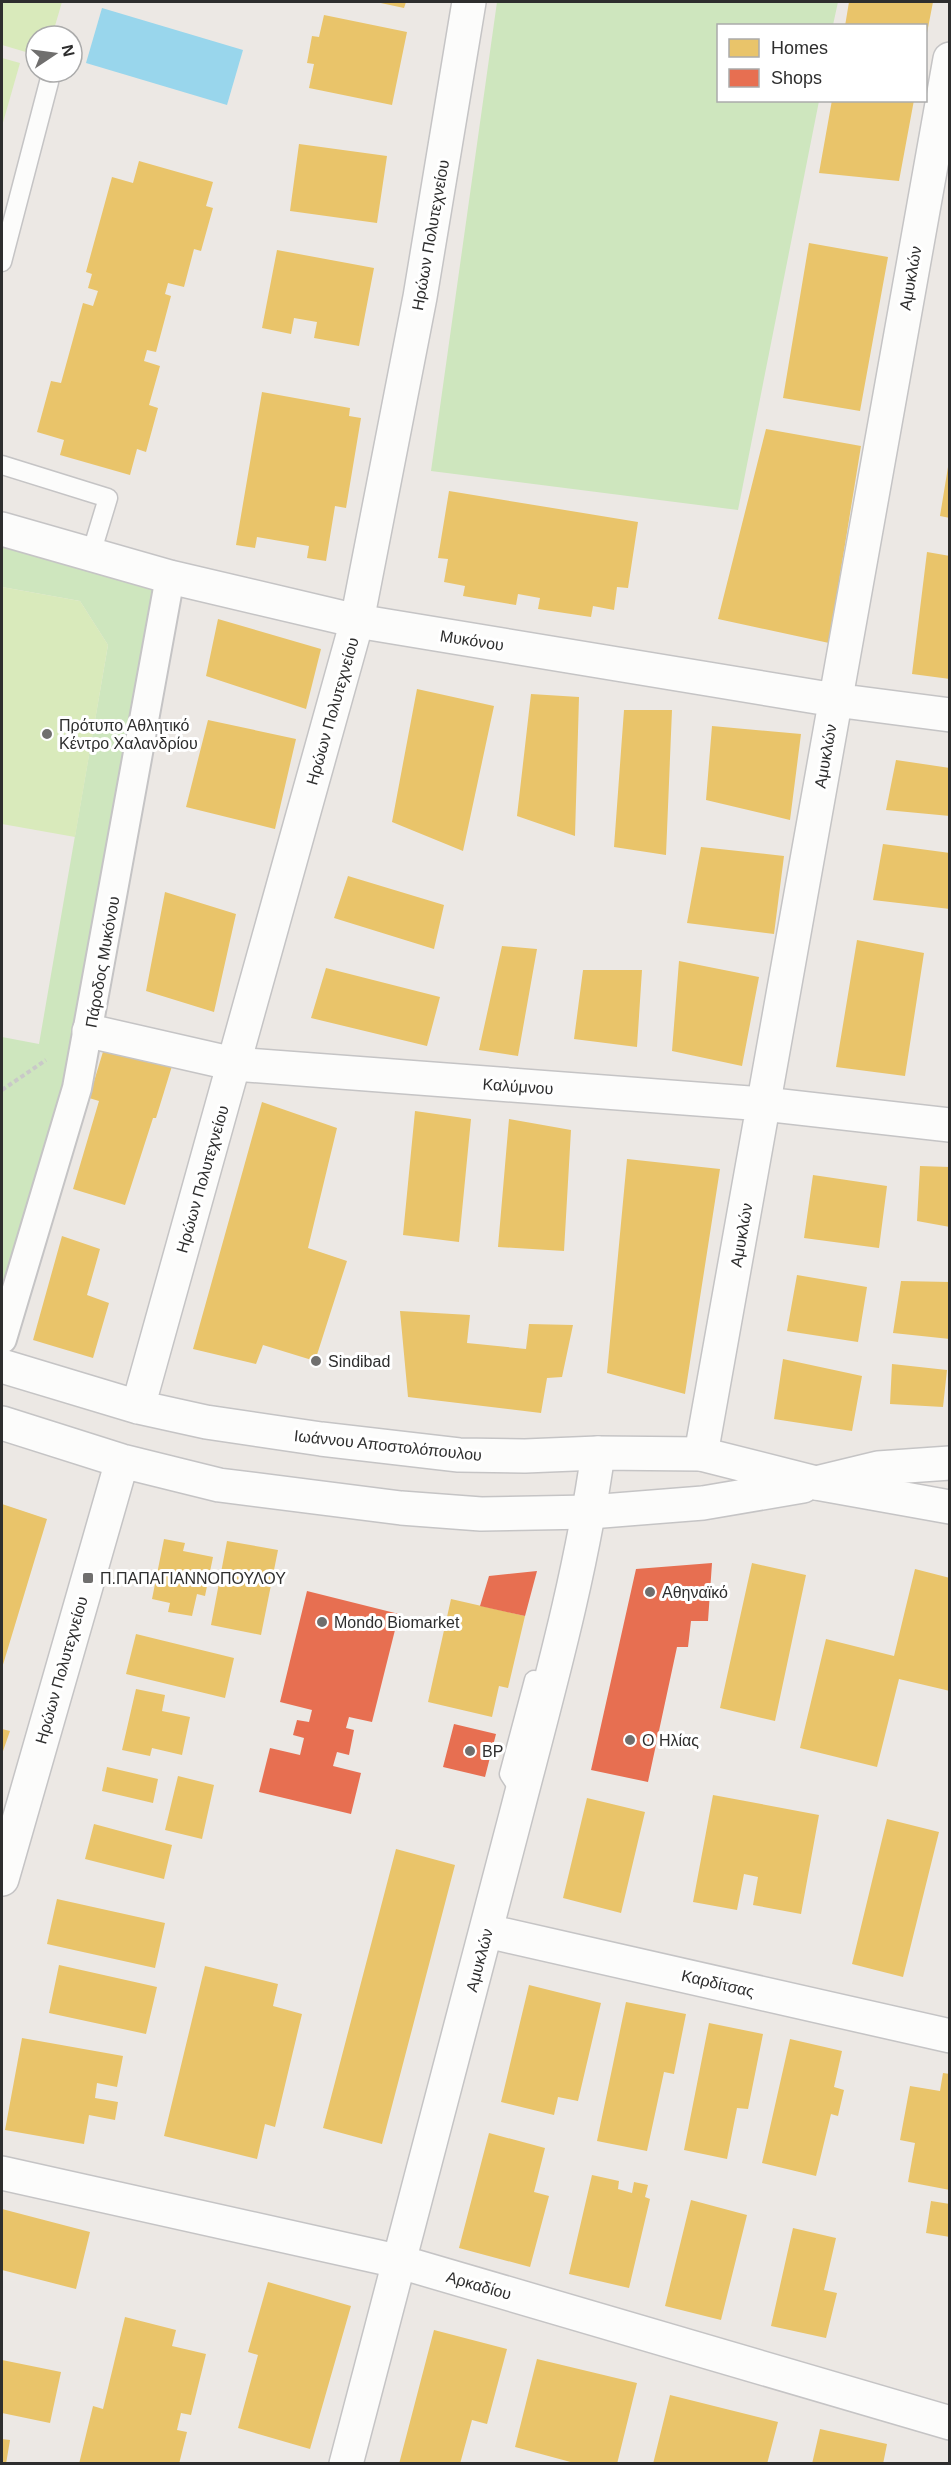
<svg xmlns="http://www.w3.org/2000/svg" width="951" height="2465" font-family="Helvetica,sans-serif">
<rect width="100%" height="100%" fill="#ece8e4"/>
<path fill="#cee6be" d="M497,2h341l-5,23 -115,1v74l101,1 -81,409 -307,-39z
M2,526l168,51 -81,454 -87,307v-301l37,7 69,-399 -28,-44 -78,-14z"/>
<path fill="#d9eabb" d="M2,2h60l-10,34h-16v19l-34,-10z
M2,58l18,5 -18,63z
M2,587l78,14 28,44 -33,192 -73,-13z"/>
<path fill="#99d6ec" d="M102,8l141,42 -16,55 -141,-42z"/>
<path fill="#e9c46a" d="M376,2h30l-2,6z
M849,2h84l-6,31 -1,-7h-81z
M324,15l83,17 -15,73 -83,-17 5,-24 -7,-1 5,-27 7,1z
M832,100h82l-15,81 -80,-8z
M299,144l88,12 -10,67 -87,-12z
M139,161l74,21 -7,24 7,2 -12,43 -7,-2 -10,38 -16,-4 -3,11 6,2 -15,56 -9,-2 -3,11 16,5 -11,39 9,3 -12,44 -9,-3 -7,26 -70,-20 4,-15 -27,-8 14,-51 10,2 22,-80 10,3 5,-15 -10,-3 4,-14 -6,-2 26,-95 21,6z
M809,243l79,14 -28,154 -77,-13z
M277,250l97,18 -15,78 -45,-8 3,-16 -23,-4 -3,16 -29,-6z
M262,392l88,16 -1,8 12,2 -15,90 -11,-2 -9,55 -19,-3 2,-12 -52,-9 -2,11 -19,-3z
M766,429l95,17 -32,197 -111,-24z
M948,467l2,1v50l-10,-2z
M449,491l189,31 -10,66 -11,-1 -3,23 -21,-4 -2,11 -53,-8 2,-11 -22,-4 -2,11 -53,-9 2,-10 -21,-4 4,-23 -10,-1z
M927,552l23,4v123l-38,-5z
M218,619l103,30 -15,60 -100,-33z
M417,689l77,17 -31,145 -71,-29z
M531,694l48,3 -4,139 -58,-20z
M624,710h48l-6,145 -52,-8z
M208,720l88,19 -21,90 -89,-22z
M712,726l89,8 -11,86 -84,-20z
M896,760l54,8v48l-64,-6z
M883,844l67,9v56l-77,-9z
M701,847l83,9 -10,78 -87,-11z
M348,876l96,29 -10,44 -100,-31z
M165,892l71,22 -22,98 -68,-21z
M857,940l67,13 -19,123 -69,-9z
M502,946l35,3 -19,107 -39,-6z
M679,961l80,16 -17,89 -70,-15z
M326,968l114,29 -13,49 -116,-28z
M583,970h59l-5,77 -63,-8z
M105,1045l67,21 -16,52h-3l-28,87 -52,-16 26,-88 -10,-3z
M262,1102l75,26 -29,120 39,13 -32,100 -52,-16 -7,19 -63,-15z
M415,1111l56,8 -12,123 -56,-7z
M509,1119l62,11 -7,121 -66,-4z
M627,1159l93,10 -35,225 -78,-21z
M920,1166l30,1v60l-33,-6z
M813,1175l74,11 -8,62 -75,-10z
M62,1236l38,13 -13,46 22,8 -16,55 -60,-18z
M797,1275l70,12 -9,55 -71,-11z
M901,1281l49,1v57l-57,-6z
M400,1311l70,4 -3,28 59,6 3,-25 44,1 -11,52 -15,1 -6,35 -133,-16z
M783,1359l79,17 -10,55 -78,-12z
M892,1364l55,6 -4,37 -53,-3z
M2,1504l45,15 -45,149z
M164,1539l21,4 -2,8 30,6 -8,39 -8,-2 -5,22 -24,-4 2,-9 -18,-4z
M227,1541l51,9 -17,85 -50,-10z
M752,1563l54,12 -31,146 -55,-13z
M915,1569l35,9v113l-51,-12 -22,88 -77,-19 26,-109 68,17z
M451,1599l74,17 -17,72 -9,-2 -7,31 -64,-15z
M136,1634l98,24 -9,40 -99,-24z
M136,1689l29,6 -3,16 28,6 -8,38 -30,-7 -2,8 -28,-6z
M2,1729l8,2 -8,23z
M107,1767l51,12 -5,24 -51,-12z
M178,1776l36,9 -12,54 -37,-9z
M713,1795l106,20 -18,99 -48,-9 5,-28 -14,-3 -7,36 -44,-8z
M587,1798l58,14 -24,101 -58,-15z
M887,1819l52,13 -36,145 -51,-13z
M94,1824l78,21 -8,34 -79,-20z
M396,1849l59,16 -73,279 -59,-16z
M57,1899l108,24 -10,45 -108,-24z
M59,1965l98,22 -11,47 -97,-21z
M205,1966l73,18 -5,22 29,8 -27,113 -10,-3 -8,35 -93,-23z
M529,1985l72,18 -23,98 -20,-4 -4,18 -53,-13z
M626,2002l60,12 -12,60 -10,-2 -17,79 -50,-10z
M709,2023l54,11 -15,75 -11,-1 -10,51 -43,-9z
M22,2038l101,18 -6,31 -20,-4 -2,15 23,4 -3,18 -26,-5 -5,29 -79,-14z
M790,2039l52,12 -8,36 10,3 -6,26 -7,-2 -15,62 -54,-13z
M943,2073l7,1v116l-42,-8 7,-39 -15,-3 10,-54 30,5z
M489,2133l56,15 -11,44 15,4 -19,71 -71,-19z
M592,2175l27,6 -1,8 14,4 2,-11 14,3 -3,12 5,2 -21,89 -60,-14z
M691,2200l56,15 -26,105 -56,-14z
M931,2201l19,3v33l-24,-4z
M2,2209l88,23 -14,57 -74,-19z
M793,2228l43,10 -12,52 13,3 -11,45 -55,-12z
M268,2282l83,24 -41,143 -72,-21 20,-73 -10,-3z
M125,2317l51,13 -4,16 34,8 -15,61 -10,-2 -4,17 10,2 -8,32h-100l14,-58 10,3z
M434,2330l73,19 -20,75 -15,-4 -12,44h-61z
M537,2359l100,24 -20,81h-39l-63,-17z
M2,2360l59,12 -11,51 -48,-10z
M670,2395l108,27 -11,42h-114z
M820,2429l67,15 -4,20h-71z
M2,2439l8,1 -4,24h-4z"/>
<path fill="#e76f51" d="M712,1563l-4,58h-17l-3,26h-11l-29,135 -57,-12 45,-201z
M537,1571l-12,45 -45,-10 9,-30z
M307,1591l92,23 -27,108 -23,-5 -3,11 8,2 -5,25 -12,-3 -4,14 28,7 -10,41 -92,-22 11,-44 30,7 4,-17 -11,-3 4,-15 12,2 3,-12 -32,-8z
M454,1724l42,10 -11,43 -42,-10z"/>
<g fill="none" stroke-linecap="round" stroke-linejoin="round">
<g stroke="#c5c4c5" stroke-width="21">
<path id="service" d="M2,262l47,-180
M2,465l106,33 -17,56
M522,1794l-13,-20 25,-94"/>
</g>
<g stroke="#c5c4c5" stroke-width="32">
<path id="pedestrian" d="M2,1339l75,-251 93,-511"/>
</g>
<g stroke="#c5c4c5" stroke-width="36">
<path id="minor" d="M2,529l168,48 187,44 478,79 115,15
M89,1031l145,33 530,40 186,21
M701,1454l249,-1395
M816,1483l62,-15 72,-5
M487,1931l463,105
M2,2173l395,88 553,162
M346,2464c55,-217 115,-432 170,-649 31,-120 65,-239 82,-362"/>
</g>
<g stroke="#c5c4c5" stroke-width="36">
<path id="tertiary" d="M2,1366l136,41 68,15 115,17 138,16 66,1 73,-3 103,1 115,29 134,24
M138,1407l219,-786 63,-324 49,-295
M2,1423l120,38 97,24 182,23 80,6 109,-2 113,-9 100,-17
M2,1879l120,-418"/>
</g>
<path stroke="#c9c9c8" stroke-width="4" stroke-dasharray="4.5 3" stroke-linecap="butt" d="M2,1090l44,-30"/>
<use href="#service" stroke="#fcfcfb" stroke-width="18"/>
<use href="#pedestrian" stroke="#fcfcfb" stroke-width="28"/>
<use href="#minor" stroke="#fcfcfb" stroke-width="33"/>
<use href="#tertiary" stroke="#fcfcfb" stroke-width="33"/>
</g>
<g fill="#706f6e" stroke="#fff" stroke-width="2">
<circle cx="47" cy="734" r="6"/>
<circle cx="316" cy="1361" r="6"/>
<rect x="82" y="1572" width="12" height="12" rx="3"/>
<circle cx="650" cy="1592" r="6"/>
<circle cx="322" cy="1622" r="6"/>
<circle cx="630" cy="1740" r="6"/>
<circle cx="470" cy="1751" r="6"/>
</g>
<g text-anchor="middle" stroke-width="6" stroke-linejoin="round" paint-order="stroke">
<g font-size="16" fill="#2e2e2e" stroke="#fff">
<text transform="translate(430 235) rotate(-80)" y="6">Ηρώων Πολυτεχνείου</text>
<text transform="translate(910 278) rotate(-80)" y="6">Αμυκλών</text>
<text transform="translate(472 640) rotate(9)" y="6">Μυκόνου</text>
<text transform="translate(332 711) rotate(-74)" y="6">Ηρώων Πολυτεχνείου</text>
<text transform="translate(825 756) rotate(-80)" y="6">Αμυκλών</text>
<text transform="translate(102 962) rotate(-80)" y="6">Πάροδος Μυκόνου</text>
<text transform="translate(518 1086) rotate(4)" y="6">Καλύμνου</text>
<text transform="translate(202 1179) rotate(-74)" y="6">Ηρώων Πολυτεχνείου</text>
<text transform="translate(741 1235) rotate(-80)" y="6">Αμυκλών</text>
<text transform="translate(388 1445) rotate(6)" y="6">Ιωάννου Αποστολόπουλου</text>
<text transform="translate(61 1670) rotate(-74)" y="6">Ηρώων Πολυτεχνείου</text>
<text transform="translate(479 1960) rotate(-75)" y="6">Αμυκλών</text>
<text transform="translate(718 1983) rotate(13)" y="6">Καρδίτσας</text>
<text transform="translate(479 2285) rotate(16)" y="6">Αρκαδίου</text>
</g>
<g font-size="16" fill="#2e2e2e" stroke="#fff" text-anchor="start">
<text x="59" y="731">Πρότυπο Αθλητικό<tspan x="59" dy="18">Κέντρο Χαλανδρίου</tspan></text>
<text x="328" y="1367">Sindibad</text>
<text x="100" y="1584">Π.ΠΑΠΑΓΙΑΝΝΟΠΟΥΛΟΥ</text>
<text x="662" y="1598">Αθηναϊκό</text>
<text x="334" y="1628">Mondo Biomarket</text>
<text x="642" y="1746">Ο Ηλίας</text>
<text x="482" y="1757">BP</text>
</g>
</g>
<rect width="951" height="2465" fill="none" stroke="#2e2e2e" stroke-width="6"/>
<rect x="717" y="24" width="210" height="78" fill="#ffffff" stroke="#ababab" stroke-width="1.5"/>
<rect x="729" y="39" width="30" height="18" fill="#e9c46a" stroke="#ababab" stroke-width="1.5"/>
<text x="771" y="54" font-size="18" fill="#2e2e2e">Homes</text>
<rect x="729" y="69" width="30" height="18" fill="#e76f51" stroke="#ababab" stroke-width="1.5"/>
<text x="771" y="84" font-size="18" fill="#2e2e2e">Shops</text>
<g transform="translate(54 54) rotate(77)"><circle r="28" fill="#ffffff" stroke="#ababab" stroke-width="1.5"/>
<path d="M0-4.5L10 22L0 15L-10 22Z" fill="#706f6e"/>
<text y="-9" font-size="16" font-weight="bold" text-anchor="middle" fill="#2e2e2e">N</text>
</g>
</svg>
